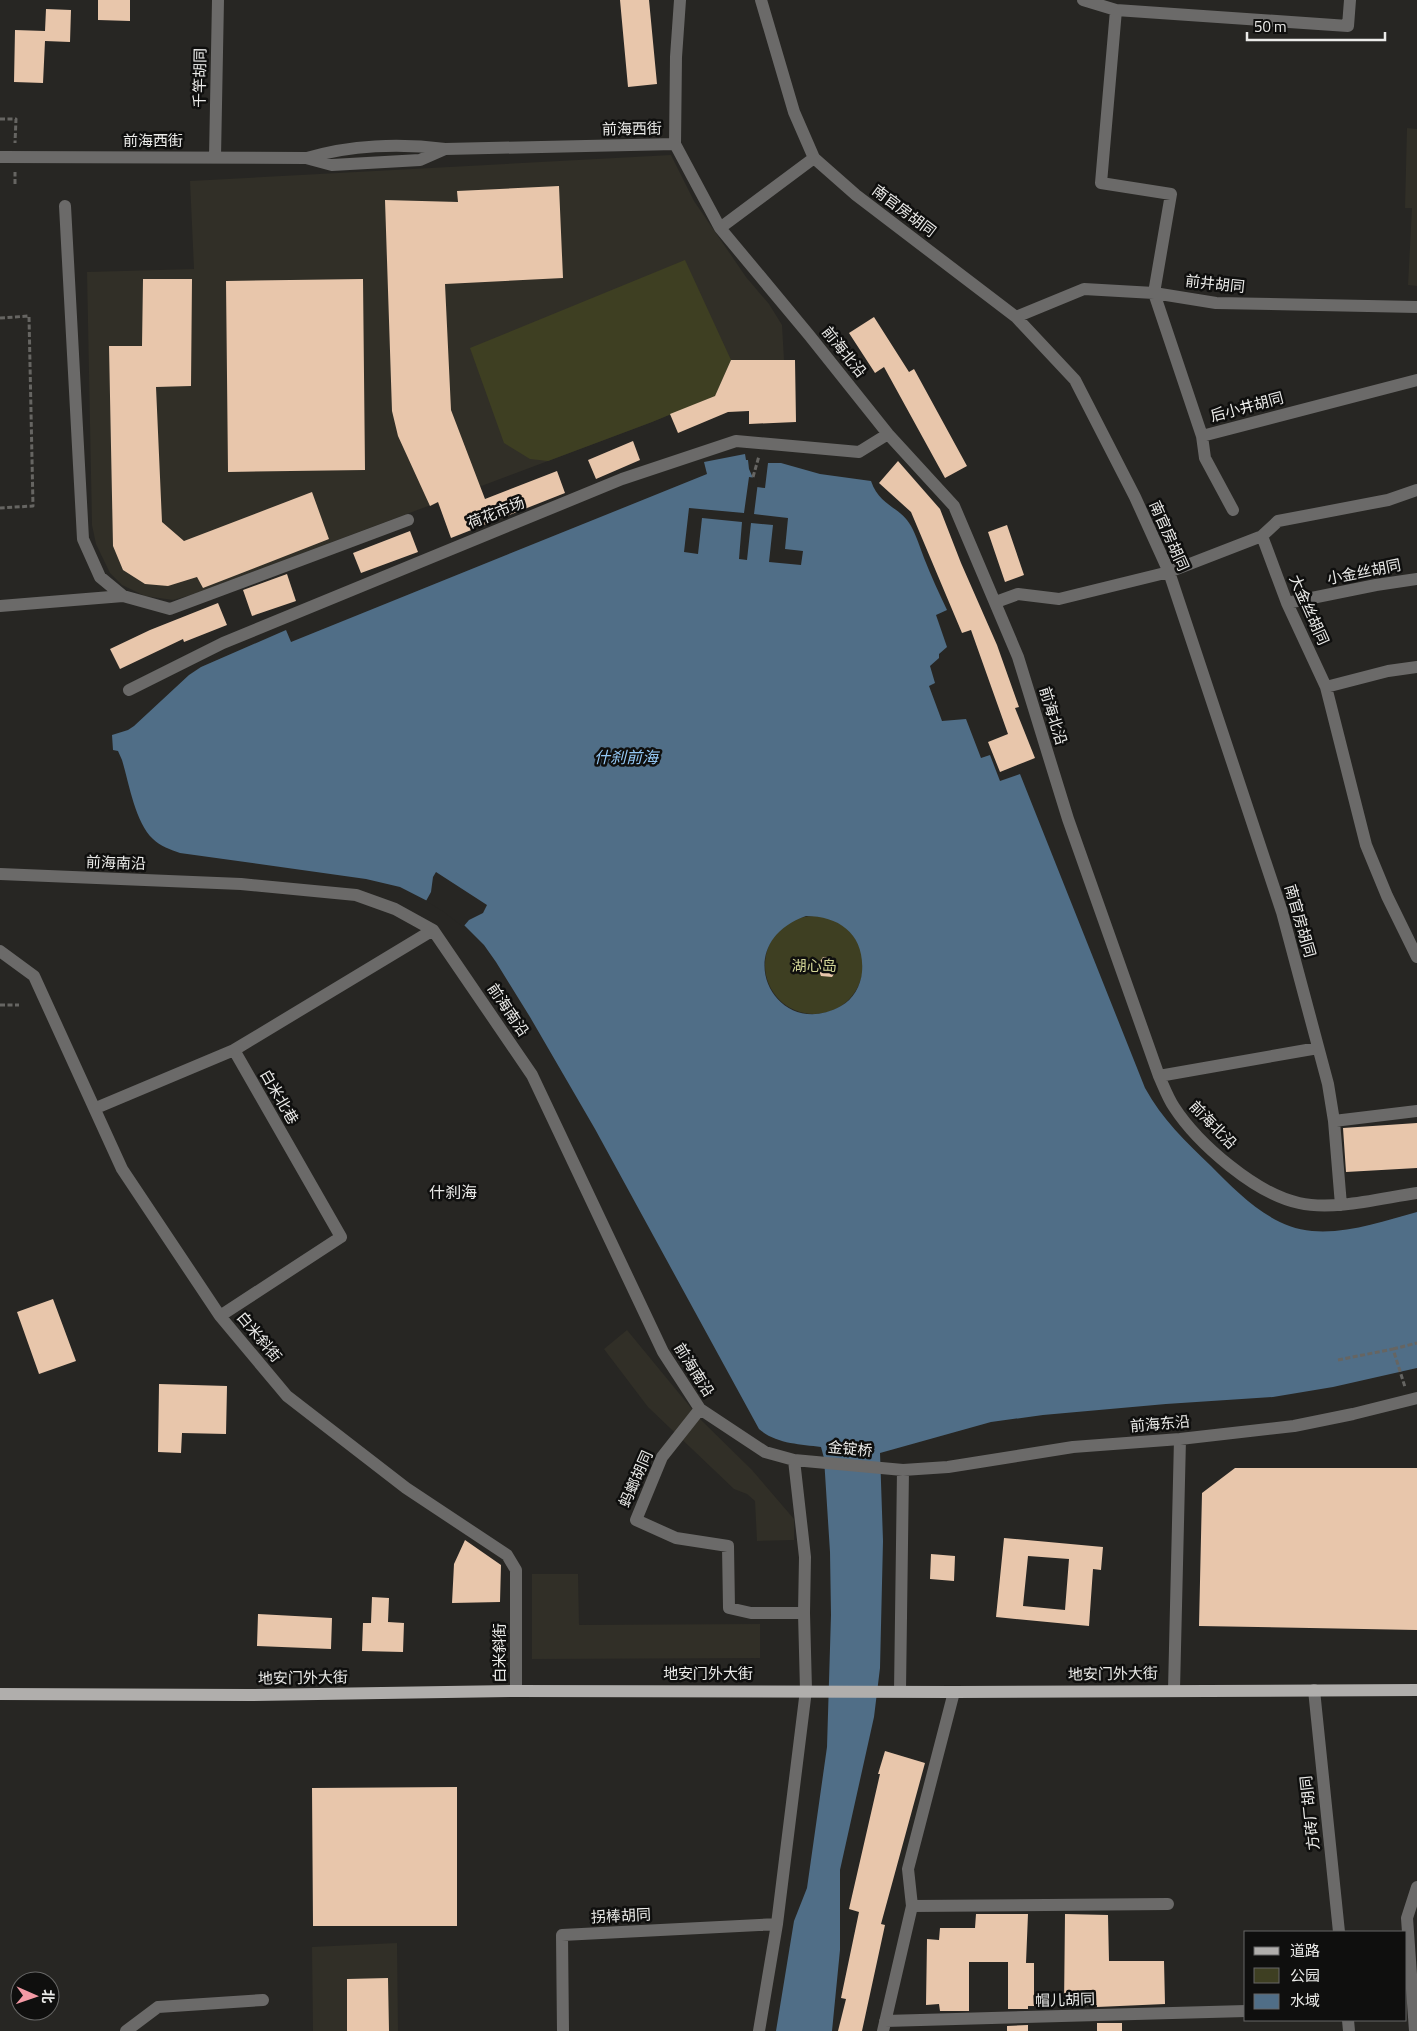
<svg xmlns="http://www.w3.org/2000/svg" width="1417" height="2031" font-family="'Titillium Web','Noto Sans SC',sans-serif">
<rect width="100%" height="100%" fill="#272623"/>
<path fill="#312f27" d="M1407,128l10,1v157l-9,-1 4,-77h-7z
M671,155l23,46 52,76 23,27 13,21 2,35h-53l-16,36 -63,26 -461,173 -18,5 -28,-4 -23,-11 -12,-12 -14,-29 -4,-19 -5,-253 107,-3 -4,-88z
M627,1330l74,90 51,50 42,49v21l-37,1 -2,-40 -8,-7 -13,-5 -86,-82 -44,-58z
M532,1574h46l1,51 181,-1v34l-228,1z
M397,1943l1,88h-85l-1,-84z"/>
<path fill="#3e3f22" d="M685,260l46,100 -16,36 -63,26 -104,39 -18,-2 -26,-16 -34,-95z
M765 965a49 49 0 1 1 98 0a49 49 0 1 1-98 0Z"/>
<path fill="#506e87" fill-rule="evenodd" d="M745,454l1,6h2l1,9 8,18 8,1 3,-25h13l39,11 51,7c9,26 29,25 40,45 5,9 9,21 13,32 7,18 15,35 23,52l-11,5 11,32 -8,7v4l-9,8 5,17 -6,3 13,35 24,-2 15,39 9,-3 10,26 20,-7 125,314c17,31 41,54 66,78 28,28 59,61 101,65 36,3 71,-10 105,-19v156l-84,19 -60,10 -107,7 -123,11 -52,7 -111,31 3,88 -3,127 -6,49 -34,153v80l-8,81h-56l18,-110 13,-33 20,-141 4,-132 -1,-63 -6,-94 -3,-11c-21,-3 -45,-3 -62,-18l-164,-300 -65,-112 -34,-55 -12,-17 -20,-20 -19,-15 -45,-23 -34,-8 -186,-26c-9,-3 -20,-7 -27,-14 -18,-17 -24,-56 -31,-79l-4,-9 -5,-1 -1,-15 16,-5 6,-4 55,-51 12,-8 85,-37 5,12 416,-168 -3,-12zM806,916c34,0 59,19 56,56 -1,13 -9,28 -21,34 -66,37 -115,-62 -35,-90z"/>
<path fill="#272623" d="M749,477l7,1 2,4 -4,32 34,4 -3,31 18,2 -2,14 -32,-3 4,-37 -22,-2 -4,37 -8,-1 3,-37 -40,-4 -4,36 -14,-2 5,-44 55,5z
M436,872l51,33 -4,8 -14,7 -6,7 -19,-15 -18,-11 5,-9 2,-15z"/>
<path fill="#e8c6ab" fill-rule="evenodd" d="M98,0h32v21l-32,-1z
M620,0h29l8,84 -29,3z
M46,9l25,1 -1,32 -25,-1 -2,42 -29,-1 1,-52 30,1z
M559,186l4,92 -118,6 6,126 34,89 72,-28 8,22 -114,45 -13,-36 -8,4 -32,-70 -6,-25 -7,-211 73,2 -1,-11z
M143,279h49l-1,107 -35,1 6,135 22,19 128,-49 17,47 -126,49 -6,-11 -29,9 -23,-2 -22,-14 -10,-24 -4,-200h33z
M363,279l2,191 -137,2 -2,-191z
M874,317l35,55 5,-3 53,97 -22,12 -61,-111 -9,6 -26,-40z
M731,360h64l1,62 -47,2v-13l-21,1 -50,21 -8,-19 45,-18z
M633,441l7,19 -44,19 -8,-19z
M898,461l42,48 21,54 36,82 22,62 -4,1 20,50 -35,14 -12,-30 20,-8 -37,-104 -9,3 -51,-121 -32,-29z
M1007,525l17,50 -19,7 -17,-50z
M410,531l8,21 -57,21 -8,-20z
M287,574l9,27 -44,15 -9,-26z
M218,603l9,22 -43,17 -1,-3 -63,30 -10,-20 40,-19z
M823,957l11,1 4,10 -6,9 -11,-1 -4,-10z
M1417,1123v45l-71,4 -3,-44z
M53,1299l23,62 -37,13 -22,-62z
M159,1384l68,2 -1,48 -44,-1 -1,20 -23,-1z
M1235,1468h182v162l-218,-4 3,-133z
M1004,1538l99,9 -2,23 -8,-1 -4,57 -93,-9zM1028,1556l41,3 -4,51 -42,-4z
M465,1540l36,25 -1,37 -48,1 2,-39z
M931,1554l24,2 -1,25 -24,-2z
M372,1597l17,1 -1,24 16,1 -1,29 -41,-1 1,-28h8z
M258,1614l74,4 -1,31 -74,-3z
M885,1751l40,12 -44,161 4,1 -23,106h-24l8,-32 -5,-1 18,-86 -10,-3 31,-135h-2z
M457,1787v139h-144l-1,-138z
M976,1914h52l-2,49h8v43h-6v3h-20v-47h-39v49h-29l-1,-7 -13,1 1,-66 12,1 1,-12h35z
M1065,1914l43,1 1,46h55l1,43 -68,3v-2l-33,1z
M388,1978l1,53h-42v-52z
M1097,2023h25v8h-25z
M1028,2025v6h-21v-5z"/>
<g fill="none" stroke-linecap="round" stroke-linejoin="round">
<path stroke="#666562" stroke-width="3" stroke-dasharray="5 2.5" stroke-linecap="butt" d="M0,119h16l-1,24
M15,184v-12
M0,318l29,-2 4,190 -33,2
M753,477l6,-21
M0,1005h19
M1393,1349l24,-6
M1338,1360l55,-11 12,38"/>
<path stroke="#6b6a69" stroke-width="12" d="M680,0l-4,57 -1,87 45,84 89,107 79,99 66,72 64,151 50,162 91,257c5,11 9,22 15,31 24,37 82,87 125,96 35,8 83,-5 118,-10
M761,0l33,112 20,46 42,37 160,122 59,63 60,117 34,75 113,340 46,172 6,37 7,84
M1083,0l33,10 232,16 2,-26
M1116,10l-15,173 70,11 -17,99 48,143 215,-56
M0,157l306,1 26,7 88,-5 25,-11
M215,157l3,-157
M307,158c43,-13 93,-15 138,-9l230,-5
M65,206l18,333 17,38 23,19 47,13 238,-89
M720,228l94,-70
M1016,317l68,-28 70,4 62,10 201,4
M1202,436l3,22 28,52
M1262,536l16,-15 110,-21 29,-10
M996,602l22,-8 41,5 110,-27 93,-36 25,67 39,84 40,158 21,51 30,61
M1287,603l89,-18 41,-6
M0,606l123,-10
M1326,687l62,-16 29,-4
M129,690l94,-47 399,-164 114,-38 123,11 29,-18
M0,874l241,10 115,11 39,14 38,21 99,145 131,277 37,57 65,43 29,8 109,10 45,-3 125,-20 107,-8 114,-13 59,-12 64,-16
M0,951l34,25 88,193 98,147 67,80 119,92 101,67 9,15v121
M1159,1076l159,-28
M96,1108l138,-58
M1334,1121l83,-10
M220,1316l121,-79 -107,-187 199,-120
M700,1409l-38,48 -26,63 40,18 52,8 1,62 22,5h53
M1174,1690l6,-251
M1314,1690l25,242
M900,1691l3,-221
M912,1906l256,-2
M1348,2020l1,11
M885,2021l361,-10
M126,2031l32,-24 105,-7
M563,2031l-1,-96 215,-11
M759,2031l18,-107 29,-234 -2,-77 1,-56 -11,-97
M883,2031l29,-125 -4,-37 46,-177
M1415,2031l-8,-113 10,-31"/>
<path stroke="#b0aeac" stroke-width="12" d="M0,1694l248,1 268,-4 438,1 463,-2"/>
</g>
<g text-anchor="middle" stroke-width="5" stroke-linejoin="round" paint-order="stroke">
<g font-size="15" fill="#ebebe9" stroke="#0f0f0e">
<text transform="translate(200 78) rotate(-89)" y="5">千竿胡同</text>
<text transform="translate(632 129) rotate(-1)" y="5">前海西街</text>
<text x="153" y="146">前海西街</text>
<text transform="translate(904 211) rotate(37)" y="5">南官房胡同</text>
<text transform="translate(1215 284) rotate(6)" y="5">前井胡同</text>
<text transform="translate(844 352) rotate(51)" y="5">前海北沿</text>
<text transform="translate(1247 407) rotate(-15)" y="5">后小井胡同</text>
<text transform="translate(496 513) rotate(-22)" y="5">荷花市场</text>
<text transform="translate(1169 536) rotate(66)" y="5">南官房胡同</text>
<text transform="translate(1364 572) rotate(-11)" y="5">小金丝胡同</text>
<text transform="translate(1309 610) rotate(66)" y="5">大金丝胡同</text>
<text transform="translate(1053 716) rotate(73)" y="5">前海北沿</text>
<text transform="translate(116 863) rotate(2)" y="5">前海南沿</text>
<text transform="translate(1300 921) rotate(74)" y="5">南官房胡同</text>
<text transform="translate(508 1010) rotate(56)" y="5">前海南沿</text>
<text transform="translate(279 1097) rotate(60)" y="5">白米北巷</text>
<text transform="translate(1213 1125) rotate(46)" y="5">前海北沿</text>
<text transform="translate(259 1337) rotate(50)" y="5">白米斜街</text>
<text transform="translate(694 1370) rotate(58)" y="5">前海南沿</text>
<text transform="translate(1160 1424) rotate(-5)" y="5">前海东沿</text>
<text transform="translate(850 1449) rotate(5)" y="5">金锭桥</text>
<text transform="translate(636 1479) rotate(-66)" y="5">蚂螂胡同</text>
<text transform="translate(500 1653) rotate(-90)" y="5">白米斜街</text>
<text x="708" y="1679">地安门外大街</text>
<text transform="translate(1113 1674) rotate(-1)" y="5">地安门外大街</text>
<text transform="translate(303 1678) rotate(-1)" y="5">地安门外大街</text>
<text transform="translate(1310 1813) rotate(-96)" y="5">方砖厂胡同</text>
<text transform="translate(621 1916) rotate(-3)" y="5">拐棒胡同</text>
<text transform="translate(1065 2000) rotate(-2)" y="5">帽儿胡同</text>
</g>
<g font-size="15" fill="#d4d797" stroke="#0f0f0e">
<text x="814" y="971">湖心岛</text>
</g>
<g font-size="16" font-style="italic" fill="#94c8f5" stroke="#0f0f0e">
<text x="626" y="763">什刹前海</text>
</g>
<g font-size="16" fill="#ebebe9" stroke="#0f0f0e">
<text x="453" y="1198">什刹海</text>
</g>
</g>
<rect x="1244" y="1931" width="162" height="90" fill="#0f0f0e" stroke="#676766"/>
<rect x="1254" y="1947" width="25" height="8" fill="#b0aeac" stroke="#676766"/>
<text x="1290" y="1956" font-size="15" fill="#ebebe9">道路</text>
<rect x="1254" y="1968" width="25" height="15" fill="#3e3f22" stroke="#676766"/>
<text x="1290" y="1981" font-size="15" fill="#ebebe9">公园</text>
<rect x="1254" y="1994" width="25" height="15" fill="#506e87" stroke="#676766"/>
<text x="1290" y="2006" font-size="15" fill="#ebebe9">水域</text>
<g transform="translate(35 1996) rotate(92)"><circle r="24" fill="#0f0f0e" stroke="#676766"/>
<path d="M0-4L9 19L0 12L-9 19Z" fill="#f49aa5"/>
<text y="-8" font-size="14" font-weight="bold" text-anchor="middle" fill="#ebebe9">北</text>
</g>
<path d="M1247 32v8h138v-8" fill="none" stroke="#ebebe9" stroke-width="2.5"/>
<text x="1254" y="32" font-size="15" fill="#ebebe9" stroke="#0f0f0e" stroke-width="4" paint-order="stroke">50 m</text>
</svg>
